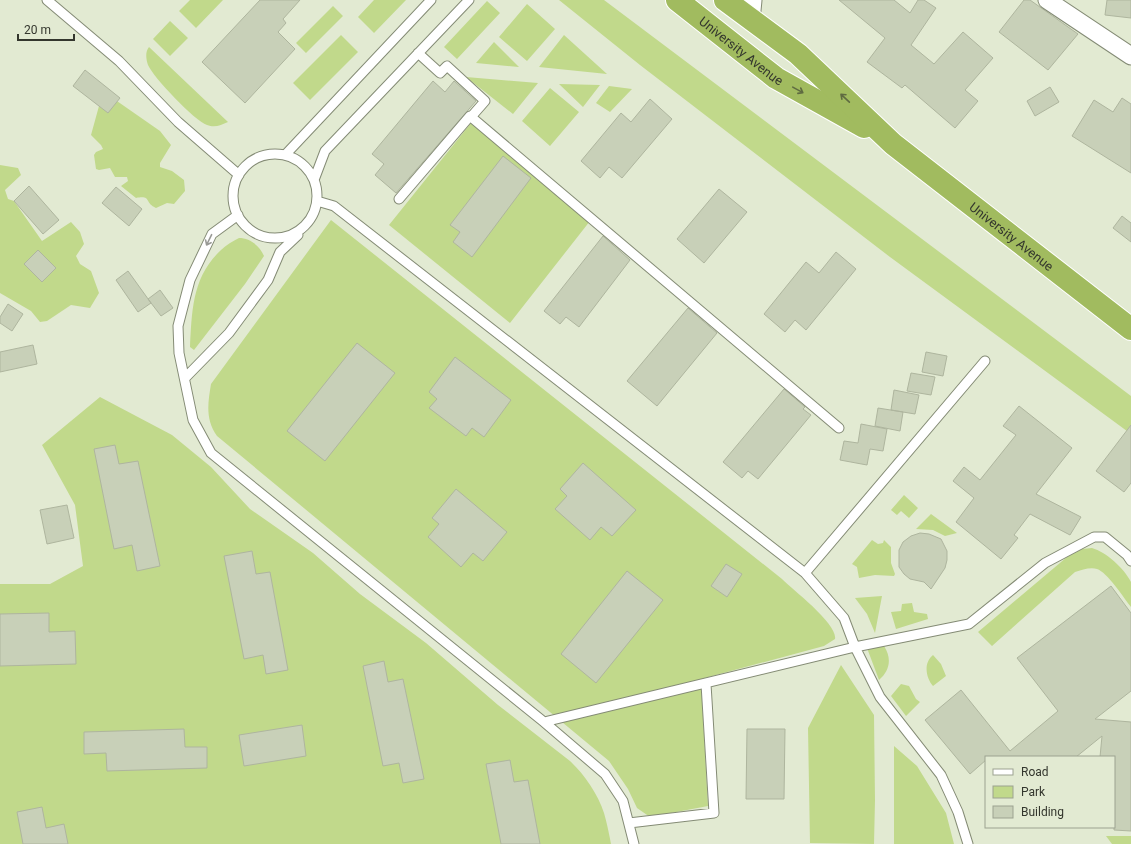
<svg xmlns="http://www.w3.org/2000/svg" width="1131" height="844" font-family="Roboto,sans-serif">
<rect width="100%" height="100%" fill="#e2ead2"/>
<path fill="#c1d98b" d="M190,0h33l-27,28 -17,-17z
M374,0h32l-32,33 -16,-16z
M559,0h45l527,396v38l-241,-177 -250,-192z
M487,1l13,12 -43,46 -13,-12z
M527,4l28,25 -28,32 -28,-24z
M333,6l10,10 -37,37 -10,-10z
M170,21l18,17 -18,18 -17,-17z
M341,35l17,17 -48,48 -17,-17z
M564,35l43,39 -68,-7z
M494,42l25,25 -43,-4z
M149,47l79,75c-7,3 -13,6 -21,3 -12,-4 -54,-48 -59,-60 -2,-6 -3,-13 1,-18z
M466,77l72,6 -25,31z
M559,84l41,1 -17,22z
M609,86l23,3 -22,23 -14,-9z
M550,88l29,24 -29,34 -28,-25z
M114,99l46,32 11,14 -11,18v4l12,4 12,9 1,11 -11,13 -7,-1 -11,5c-12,-5 -4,-13 -20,-10l-15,-12 7,-5 -1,-4h-12l-5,-9 -11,2 -3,-1 -2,-14 2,-3 7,-3 -2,-4 -10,-10 8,-29z
M471,123l119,98 -80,102 -121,-98z
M0,165l18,3 3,7 -16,15 3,9 6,2 28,40 29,-19 9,10 4,12 -8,12 4,8 11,7 8,22 -9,15 -19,-3 -24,16 -7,1 -9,-11 -31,-18z
M331,220l451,359c11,11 56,45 53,60l-11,7 -123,33 7,127 -58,11 -13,-9 -9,-19 -19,-28 -392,-325c-12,-17 -9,-33 -6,-52z
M239,238c11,0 21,8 25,18l-19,28 -51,66 -4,-3c2,-36 2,-70 31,-97 5,-5 12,-9 18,-12z
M100,397l72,38 39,32 39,42 63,44 47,41 66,49 72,62 72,56c14,13 28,33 34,52 3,10 5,21 7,31h-611v-260h50l33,-18 -8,-61 -33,-60z
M904,495l14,13 -9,10 -8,-7 -4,4 -6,-5z
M931,514l26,19 -12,3 -12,-6 -17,-1z
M872,540l6,4 5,-1 1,-3 7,7v16l4,11 -1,2 -19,-1 -16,3 -2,-11 -5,-3z
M1092,548c14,4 32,20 39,34 0,6 0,18 0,25 -7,-9 -24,-35 -34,-38 -7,-2 -15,1 -22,3l-83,74 -14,-14 89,-75 15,-8z
M882,596l-7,37 -8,-19 -12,-16z
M912,603l2,9 13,2 1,5 -32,10 -5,-17 10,-1 1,-7z
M884,646c8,12 6,25 -5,34l-12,-32z
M933,655l8,9 5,12 -13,10c-7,-8 -10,-23 0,-31z
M841,665l33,50 1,85 -1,44 -64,-1 -2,-115z
M901,684l8,2 7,13 4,3 -14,14 -15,-20z
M894,746l23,20 29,47 8,31h-60z
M1106,836h25v8h-19z"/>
<path fill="#c8d0b8" stroke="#aeb59e" d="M260,0h40l-17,19 3,4 -8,9 17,17 -50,54 -43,-41z
M839,0h55l16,13 8,-13h6l12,8 -25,37 23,19 29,-32 30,26 -28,32 13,11 -23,27 -50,-43 -3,3 -35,-26 18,-24z
M1024,0h6l48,34 -30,36 -49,-38z
M1107,0h24v18l-26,-3z
M85,70l35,28 -12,15 -35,-27z
M433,81l12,11 9,-11 22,20 -80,92 -21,-18 9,-11 -12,-10z
M1050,87l9,15 -24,14 -8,-15z
M1122,98l9,6v69l-59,-37 22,-36 19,12z
M650,99l22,20 -50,59 -13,-11 -9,11 -19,-17 40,-48 10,9z
M503,156l28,22 -59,79 -19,-15 7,-10 -10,-7z
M29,186l30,34 -16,14 -29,-33z
M116,187l26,22 -13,17 -27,-23z
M719,189l28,23 -43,51 -27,-24z
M1122,216l9,7v19l-18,-14z
M603,236l27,24 -51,67 -13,-10 -6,7 -16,-13z
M38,250l18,18 -14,14 -18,-18z
M836,252l20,17 -50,61 -11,-10 -10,12 -21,-18 42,-52 13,11z
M128,271l23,32 -13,9 -22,-32z
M160,290l13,18 -12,8 -13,-17z
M8,304l15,10 -11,17 -12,-8v-6z
M688,308l29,25 -60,73 -30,-25z
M357,343l38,30 -70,88 -38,-30z
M33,345l4,19 -37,8v-20z
M926,352l21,4 -4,20 -21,-4z
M455,357l56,43 -27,37 -12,-9 -6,8 -37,-28 8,-9 -8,-7z
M911,373l24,4 -4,18 -24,-4z
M784,389l21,18 -2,2 8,6 -53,64 -10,-8 -6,7 -19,-16z
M894,390l25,5 -4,19 -24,-4z
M1019,406l53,42 -36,46 45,23 -11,18 -40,-21 -16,21 4,3 -17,21 -45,-37 18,-24 -21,-17 11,-14 16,13 36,-45 -13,-9z
M878,408l25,4 -3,19 -25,-5z
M861,424l26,5 -4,22 -13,-2 -3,16 -27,-5 4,-19 14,2z
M1131,425v58l-7,9 -28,-21z
M115,445l4,19 19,-3 22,105 -23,5 -5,-26 -18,4 -20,-100z
M583,463l53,47 -24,26 -11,-9 -11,13 -35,-31 12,-13 -7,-7z
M456,489l51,43 -24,29 -10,-8 -12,14 -33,-30 11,-13 -7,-6z
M67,505l7,33 -27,6 -7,-34z
M920,533l9,1 12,5 6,12v9l-2,8 -14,21 -7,-7 -14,-3 -6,-5 -5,-7v-17l4,-8 8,-6z
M252,551l4,23 14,-2 18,98 -22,4 -3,-19 -19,4 -20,-103z
M726,564l16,10 -15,23 -16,-11z
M627,571l36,29 -67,83 -35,-29z
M1111,586l20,27v78l-36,28 36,3v109l-17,-1v-73h-14l2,-21 -26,21h-90v3l-16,14 -45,-54 36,-30 49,61 48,-40 -41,-53z
M49,613v19l26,-1 1,33 -76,2v-52z
M384,661l4,21 15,-3 21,100 -21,4 -4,-20 -16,3 -20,-100z
M302,725l4,31 -62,10 -5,-31z
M184,729l1,18h22v21l-100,3 -1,-18 -22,1v-22z
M747,729h38l-1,70h-38z
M510,760l4,22 14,-2 12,64h-39l-15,-80z
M42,807l4,21 18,-4 4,20h-45l-6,-32z"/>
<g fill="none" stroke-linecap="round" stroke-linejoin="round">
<g stroke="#848b75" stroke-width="11">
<path id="lane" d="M47,0l72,61 59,61 61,53
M418,53l22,20 7,-7 38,35 -14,16
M286,154l145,-154
M233 196a42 42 0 1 1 84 0a42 42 0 1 1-84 0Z
M314,180l11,-29 144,-151
M399,199l71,-83 369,312
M317,201l17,5 471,367 39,45 11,29 25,50 61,78 17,37 10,32
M238,215l-26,19 -22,46 -12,46 1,27 14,67 18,33 333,269 61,52 18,27 11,43
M185,378l44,-45 39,-53 12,-28 18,-17
M805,573l180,-212
M544,722l311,-75 114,-23 76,-61 49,-26h11l22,18 4,6
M629,823l85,-10 -8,-129"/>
</g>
<g stroke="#848b75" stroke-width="19">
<path id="street" d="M1047,0l84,56
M751,21l2,-21"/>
</g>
<g stroke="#fff" stroke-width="24">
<g id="highway">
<path id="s1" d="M677,0l99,78 88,49"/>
<path id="s2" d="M725,0l73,54 95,90 238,185"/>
</g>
</g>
<use href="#lane" stroke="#fff" stroke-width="9"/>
<use href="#street" stroke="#fff" stroke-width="17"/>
<use href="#highway" stroke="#a1bb5f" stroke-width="22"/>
</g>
<defs><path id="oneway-shaft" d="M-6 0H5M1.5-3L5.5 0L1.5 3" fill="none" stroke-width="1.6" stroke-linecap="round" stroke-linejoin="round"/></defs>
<g stroke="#5f6b41">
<use href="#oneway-shaft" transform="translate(798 90) rotate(29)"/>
<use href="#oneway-shaft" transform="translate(845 98) rotate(-137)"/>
</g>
<use stroke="#999a96" href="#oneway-shaft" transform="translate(209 240) rotate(116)"/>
<g text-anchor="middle" stroke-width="4" stroke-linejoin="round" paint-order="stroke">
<g font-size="13" fill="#33362d" stroke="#e2ead2">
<text dy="5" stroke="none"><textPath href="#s1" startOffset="82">University Avenue</textPath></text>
<text dy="5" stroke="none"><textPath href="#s2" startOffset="372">University Avenue</textPath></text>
</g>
</g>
<rect x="985" y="756" width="130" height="72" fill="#e2ead2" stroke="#9ca290"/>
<rect x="993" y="769" width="20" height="6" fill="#ffffff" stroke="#9ca290"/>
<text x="1021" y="776" font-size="12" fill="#33362d">Road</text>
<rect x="993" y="786" width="20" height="12" fill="#c1d98b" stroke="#9ca290"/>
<text x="1021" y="796" font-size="12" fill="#33362d">Park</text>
<rect x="993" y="806" width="20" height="12" fill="#c8d0b8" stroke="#9ca290"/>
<text x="1021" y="816" font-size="12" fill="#33362d">Building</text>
<path d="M18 34v6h56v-6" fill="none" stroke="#33362d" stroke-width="2"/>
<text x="24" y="34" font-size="12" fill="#33362d" stroke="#e2ead2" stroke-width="3" paint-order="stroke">20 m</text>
</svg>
